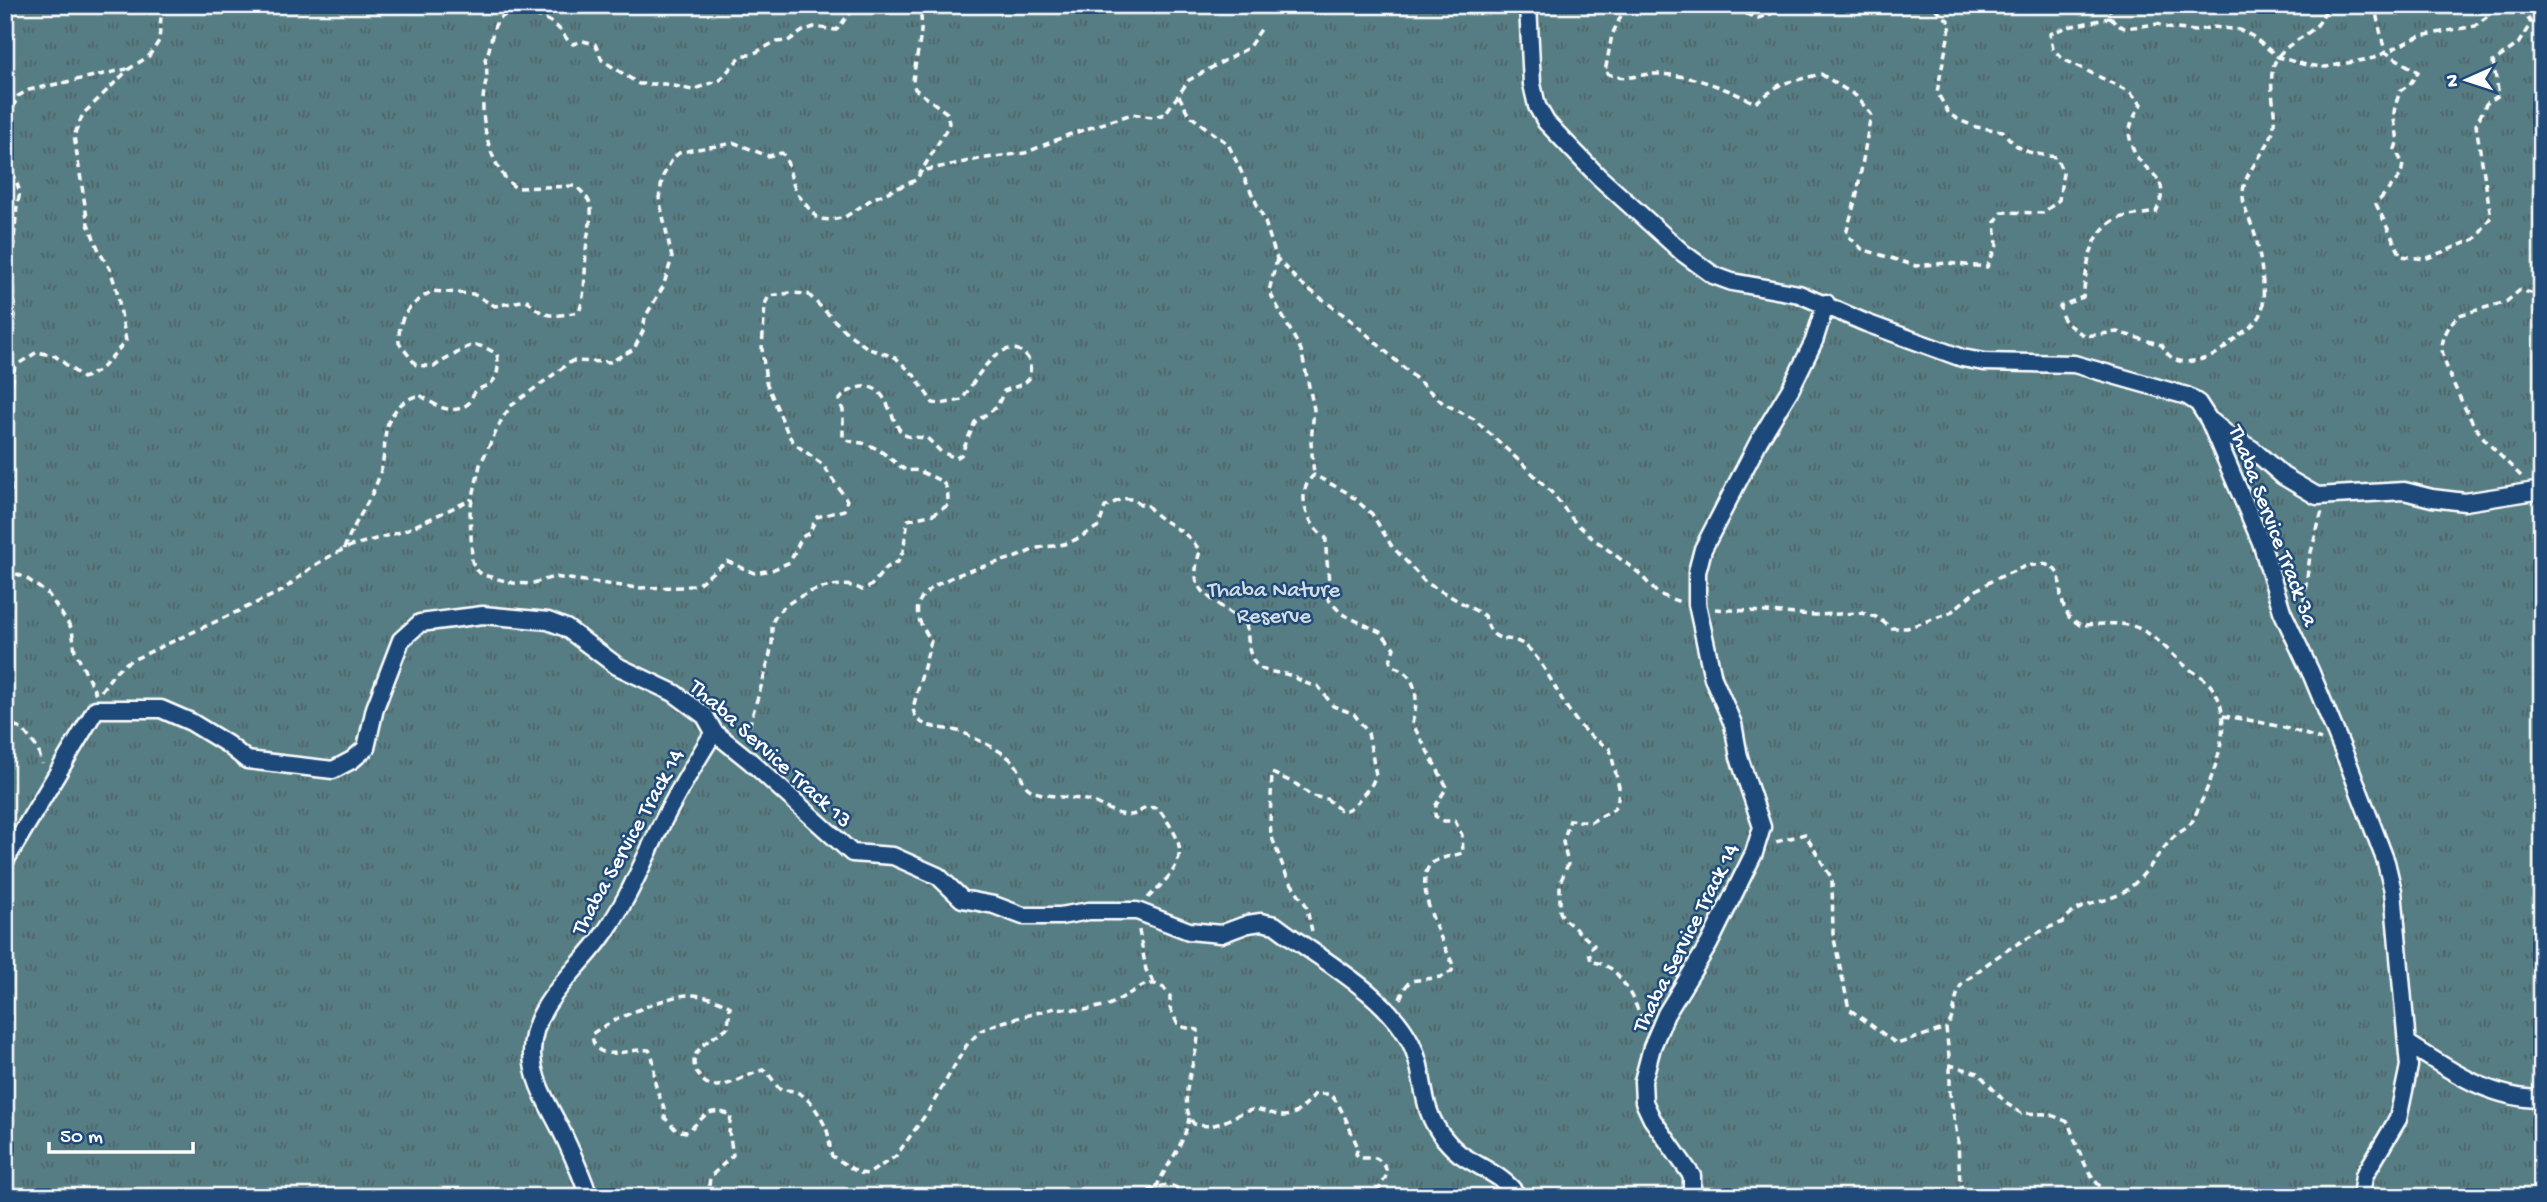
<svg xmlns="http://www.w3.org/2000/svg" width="2547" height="1202" font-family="'Gochi Hand',sans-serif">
<defs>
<pattern id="grass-tufts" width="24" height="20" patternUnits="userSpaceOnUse" patternTransform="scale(1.75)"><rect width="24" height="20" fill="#557d83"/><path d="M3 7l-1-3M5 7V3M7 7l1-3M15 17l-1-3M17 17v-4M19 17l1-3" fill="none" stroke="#506468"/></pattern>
</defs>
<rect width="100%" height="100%" fill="#35557f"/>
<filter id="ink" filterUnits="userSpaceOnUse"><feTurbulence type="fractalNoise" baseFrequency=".0143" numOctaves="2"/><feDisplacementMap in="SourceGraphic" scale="14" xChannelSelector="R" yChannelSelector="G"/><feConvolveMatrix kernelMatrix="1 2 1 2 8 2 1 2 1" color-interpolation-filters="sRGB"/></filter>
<g filter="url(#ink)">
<path fill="url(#grass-tufts)" stroke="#aabec1" stroke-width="2" d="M5,5h2537v1192h-2537z"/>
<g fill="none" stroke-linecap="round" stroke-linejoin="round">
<g stroke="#fff" stroke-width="21">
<path id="street" d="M1528,5l4,79 5,22 9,16 53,55 84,76 30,22 19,7 67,12 67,29 96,35 22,4 90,2 113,32 11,7 11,17 52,122 21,69 29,62 38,92 37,97 7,29 16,175 -11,53 -34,57 -3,21
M2211,421l17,14 24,14 31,27 34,20 87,-5 28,7 33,4 77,-12
M5,861l91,-152h65l30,13 36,22 20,16 86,10 19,-10 14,-12 9,-40 26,-68 19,-17 63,-8 65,6 18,7 51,38 57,27 31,23 9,16 36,29 102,92 41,3 45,20 24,23 32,6 29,11h37l29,-5h48l52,20 32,3 27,-10 13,-2 14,3c44,34 111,68 136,118 16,31 7,65 33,95 5,6 12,14 19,18 18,12 43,21 55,41
M2407,1043c42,27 83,56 135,56
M589,1197c-8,-24 -18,-46 -29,-69 -12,-24 -27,-46 -28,-74 -1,-47 40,-78 66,-112 27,-35 44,-78 63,-117 16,-32 34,-62 53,-93
M1692,1197v-21l-40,-57 -8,-17 -1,-21 9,-34 14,-33 43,-70 45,-91 8,-26 -23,-70 -6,-33 -20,-46 -16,-74v-32l6,-23 57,-110 31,-51 23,-47 12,-38"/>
</g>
<path stroke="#fff" stroke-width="3.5" stroke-dasharray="7 5" stroke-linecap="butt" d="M1626,5l-14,30 -7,37c20,12 31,1 52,2 36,1 67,13 98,29l26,-19 40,-10 35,22 15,18 -14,80 -11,40 16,15 54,17 30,-3 41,4 10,-22 -2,-23 7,-10 41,1 16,-13 4,-27 -7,-16c-26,-4 -37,-4 -53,-26l-27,-4 -17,-7 -10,-6 -12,-22 14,-69 -20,-18
M1699,5l38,6 21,7 13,-4 7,-9
M2109,5l2,12 6,8 8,3 33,-4 10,4 27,3 17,-4 28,3 12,6 26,21 28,8 20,2 48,-9 46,-22 55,-10 27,-21
M2381,5l-5,8 9,39 33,20 -8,12 -10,7c-2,7 -6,16 -6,23 -1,13 7,21 1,35l8,15 -2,11 -25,29 25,52 24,3 50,-20 16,-22 -15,-92 10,-21 13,-9 -6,-33 25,-18 13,-21 -10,-16 -6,-2
M2111,17c-21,7 -41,7 -61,17l3,15 10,10 67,33 11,12c-4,8 -10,17 -11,26 -2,5 1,11 2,16 9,30 43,26 24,66 -10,2 -22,3 -33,5 -34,9 -36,51 -40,80l-23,9c0,16 13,22 25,30l32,-4 45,13c10,21 26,18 45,13 11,-3 21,-14 30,-21 7,-6 19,-13 23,-21 8,-13 0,-63 -4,-78 -4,-15 -14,-30 -13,-46 2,-23 24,-39 30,-61 5,-22 -7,-48 2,-69 8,-18 31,-24 43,-38 4,-5 7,-13 10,-19
M1179,96l10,19 39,29 36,75 13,40 22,23 53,39 91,82 31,16 53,49 26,26 20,26 18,17 48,36 19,21 22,8
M926,170l53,-11 46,-6 43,-18 64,-21 21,3 12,-3 24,-34 59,-32 14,-20
M1277,259l-8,32 32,59 13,59 -3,34 3,32
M5,342l7,-10 3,-16 -4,-43 6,-67 3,-14 -12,-33 1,-29 5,-25 4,-9 11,-6 98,-21
M2521,476c-15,-15 -32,-30 -45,-48 -9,-14 -34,-65 -34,-80 0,-11 9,-27 17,-33l47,-13 14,-12 22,6
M5,500l5,-2 1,-7 -4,-76 8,-49 22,-14 18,4 28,22 16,-7 27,-30 -9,-50 -7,-22 -10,-16 -12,-29 -14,-88 9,-22 46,-45 20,-13 10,-15 3,-36
M344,549c11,-31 34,-55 39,-89 3,-14 0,-31 8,-43 7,-12 16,-19 29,-22 14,10 34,23 50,7 2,-3 2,-7 5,-10 3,-4 10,-5 15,-8 9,-7 9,-20 7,-30 -19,-11 -24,-12 -43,1 -7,4 -13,6 -20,12l-18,-2 -17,-22c-1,-29 10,-37 33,-52l41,3 22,12 32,-6c18,20 27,16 52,12 8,-21 5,-48 8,-71 1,-11 5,-21 4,-33 -1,-9 -8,-15 -15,-22l-60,2c-23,-16 -34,-58 -33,-85 0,-20 7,-21 2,-44 7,-11 5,-26 12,-37 5,-7 12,-9 20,-9 17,0 33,5 45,19 4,5 5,9 11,12l10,-3 12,3 7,16 37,24h26l27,6 28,-10 22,-25h9l24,-13 13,-1 15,-10 11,-4 22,3c7,-5 8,-13 16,-18 11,-7 25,0 34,-7
M5,569l21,9 22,16 24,35 3,22 21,43
M1715,609l100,6 47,-2 14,4 16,11h15l43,-15 28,-24 15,-9 33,-14 18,-2 9,3 6,8 2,21 3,11 5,10 11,8c16,0 33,-3 48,0 28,5 46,36 69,49 50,30 15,106 -4,146 -4,8 -13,11 -19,17 -16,15 -26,37 -46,52 -19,15 -51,12 -65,33 -32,12 -60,29 -86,50 -5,5 -14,9 -17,15 -7,14 -3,27 -14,41l4,37 28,8 29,31 14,9 28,1 19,8c10,25 20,63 47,75
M2302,613l8,-57 12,-45
M101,691l14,-19 13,-10 154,-71 31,-25 21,-12 17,-8 53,-15 68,-32
M2223,716c34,5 66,11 98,24
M5,719l19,12 14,18 4,15
M747,738c6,-33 20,-62 25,-95 1,-9 -2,-18 3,-26 14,-22 65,-41 87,-27 16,-4 17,-23 36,-28l5,-11 5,-31 26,-6 14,-9c0,-22 -2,-22 -20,-30 -9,-4 -10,-6 -21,-4 -13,-8 -23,-20 -38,-26 -9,-4 -19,-1 -26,-8v-27l-4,-9c4,-7 11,-11 18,-13 33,-10 32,38 48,47 5,3 15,2 22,3l14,14 15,6 5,-3 14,-33 22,-15 7,-16 19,-7 6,-5c2,-10 3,-19 -6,-26 -24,-19 -51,32 -61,47l-21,4 -8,-1 -19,-28 -19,-18 -26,-8 -24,-18 -37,-37 -18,-1 -21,3 -4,8 -3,45 4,33 23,54 6,8 27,20 25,36 -3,10 -27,7 -8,16 -7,4 -12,25 -18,8 -18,3 -27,-12 -29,23 -14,3 -46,1 -84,-11 -24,7 -17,-1 -30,-8 -7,-5 -4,-9 -2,-51 10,-45 23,-48 9,-12 60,-44 38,1 24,-13 9,-18 2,-14 18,-30 9,-29 -13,-60 4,-22 10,-18 6,-5 12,-3 44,-7 33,13 14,-3c8,10 7,21 12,33 5,13 16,23 24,33l13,1 14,-3 27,-18 44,-19 29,-48 4,-9 -2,-10 -32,-24 -2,-7c2,-26 13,-51 6,-77
M1776,842l29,-8 27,45 1,55 16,75 48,35 49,-16
M1148,898c4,-5 8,-7 12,-12 31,-31 21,-46 -2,-78l-13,-1c-5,5 -8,7 -14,8 -18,1 -29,-12 -45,-15 -16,-3 -39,-3 -53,-9 -10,-4 -10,-12 -14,-21 -10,-18 -36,-27 -53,-36 -17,-9 -50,-1 -53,-26l18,-67c-6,-11 -16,-22 -13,-35 5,-27 72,-41 95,-48 8,-2 16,-7 25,-10 11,-2 22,-2 32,-6 10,-4 20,-11 29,-16l6,-19c7,-3 17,-10 25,-8 7,2 9,6 18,7 15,20 35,19 52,45 -7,25 -7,34 14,50 11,8 17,15 30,18 6,13 2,26 8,39 8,18 26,12 40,18 10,5 15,9 26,10l15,20 21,8 14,19 8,42 -4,9 -19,23 -7,3h-6l-13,-11 -15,-3 -16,-12 -24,-11 -2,48 1,14 16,42 19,28 6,26
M1139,930l7,40 9,14
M1400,999l4,-10 6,-8 31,-4 11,-6 1,-6c-9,-22 -43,-83 -21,-102 8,-6 22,-7 31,-10l-1,-18 -7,-14h-11l-9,-5 1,-11 11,-18 -35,-64c7,-22 7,-49 -20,-57l-2,-5 4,-13 -14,-16 -38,-18 -14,-15c3,-21 -3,-40 -2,-61 -19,-13 -32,-46 -12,-63l34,18 24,21 19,31 34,37 60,34c9,37 25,11 47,36 20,23 30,55 52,78 8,8 17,13 26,19l9,38 -1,12 -4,10 -23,13 -21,-2 -7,22 5,22 -8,19v29l4,7 30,26 -5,7 2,9c6,2 12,3 17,6 14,6 29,40 35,54
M1950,1066v28l8,47 2,43 8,13
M1156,1188c11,-25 28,-41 33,-70
M713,1197l-4,-11 1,-9 23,-22 -4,-23 2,-17c-27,-10 -26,5 -45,17l-10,-2 -11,-12c1,-11 -5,-18 -8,-28 -5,-14 0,-28 -8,-40 -19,-3 -55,17 -57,-16 16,-13 77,-39 96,-39 14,0 31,4 42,12l-2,20c-15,12 -46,24 -29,49 4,6 10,10 18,10 15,-1 32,-12 46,-16 9,5 11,15 19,21 22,-5 36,20 44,37 4,9 3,19 6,28l27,17 9,1 28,-18 33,-46 37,-64 14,-15 19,-8 56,-15 29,2 25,-5 37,-21h9l9,4 6,8v12l7,15 6,4 15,3c2,27 -24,69 -4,94 27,7 35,-9 58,-14 13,-2 26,9 38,5 11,-3 17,-13 25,-21h15c14,15 19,35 28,53l-2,7 4,4h16c21,14 5,23 -1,39
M1138,1197c16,-9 35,-21 47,0"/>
<use href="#street" stroke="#1f4a7a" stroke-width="16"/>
</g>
</g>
<g text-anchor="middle" stroke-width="5" stroke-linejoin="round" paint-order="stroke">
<g font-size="23" fill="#fff" stroke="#1f4a7a">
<text transform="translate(2275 525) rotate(69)" y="8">Thaba Service Track 3a</text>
<text transform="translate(772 752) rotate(42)" y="8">Thaba Service Track 13</text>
<text transform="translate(626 841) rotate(-61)" y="8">Thaba Service Track 14</text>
<text transform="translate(1684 937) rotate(-63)" y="8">Thaba Service Track 14</text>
</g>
<g font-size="23" fill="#d4dee0" stroke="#1f4a7a">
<text x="1274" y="596">Thaba Nature<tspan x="1274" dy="26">Reserve</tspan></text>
</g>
</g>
<rect width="2547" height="1202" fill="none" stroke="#1f4a7a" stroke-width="28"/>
<rect x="14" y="14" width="2519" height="1174" fill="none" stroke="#fff" stroke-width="2.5" filter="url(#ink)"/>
<g transform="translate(2467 80) rotate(267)" stroke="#1f4a7a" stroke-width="5" paint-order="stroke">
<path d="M0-5L12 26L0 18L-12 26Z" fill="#ffffff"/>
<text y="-10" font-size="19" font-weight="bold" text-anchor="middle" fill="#ffffff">N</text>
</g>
<path d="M49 1142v10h144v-10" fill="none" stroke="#ffffff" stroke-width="3.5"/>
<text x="60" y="1142" font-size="21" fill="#ffffff" stroke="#1f4a7a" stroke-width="5" paint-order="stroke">50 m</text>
</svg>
